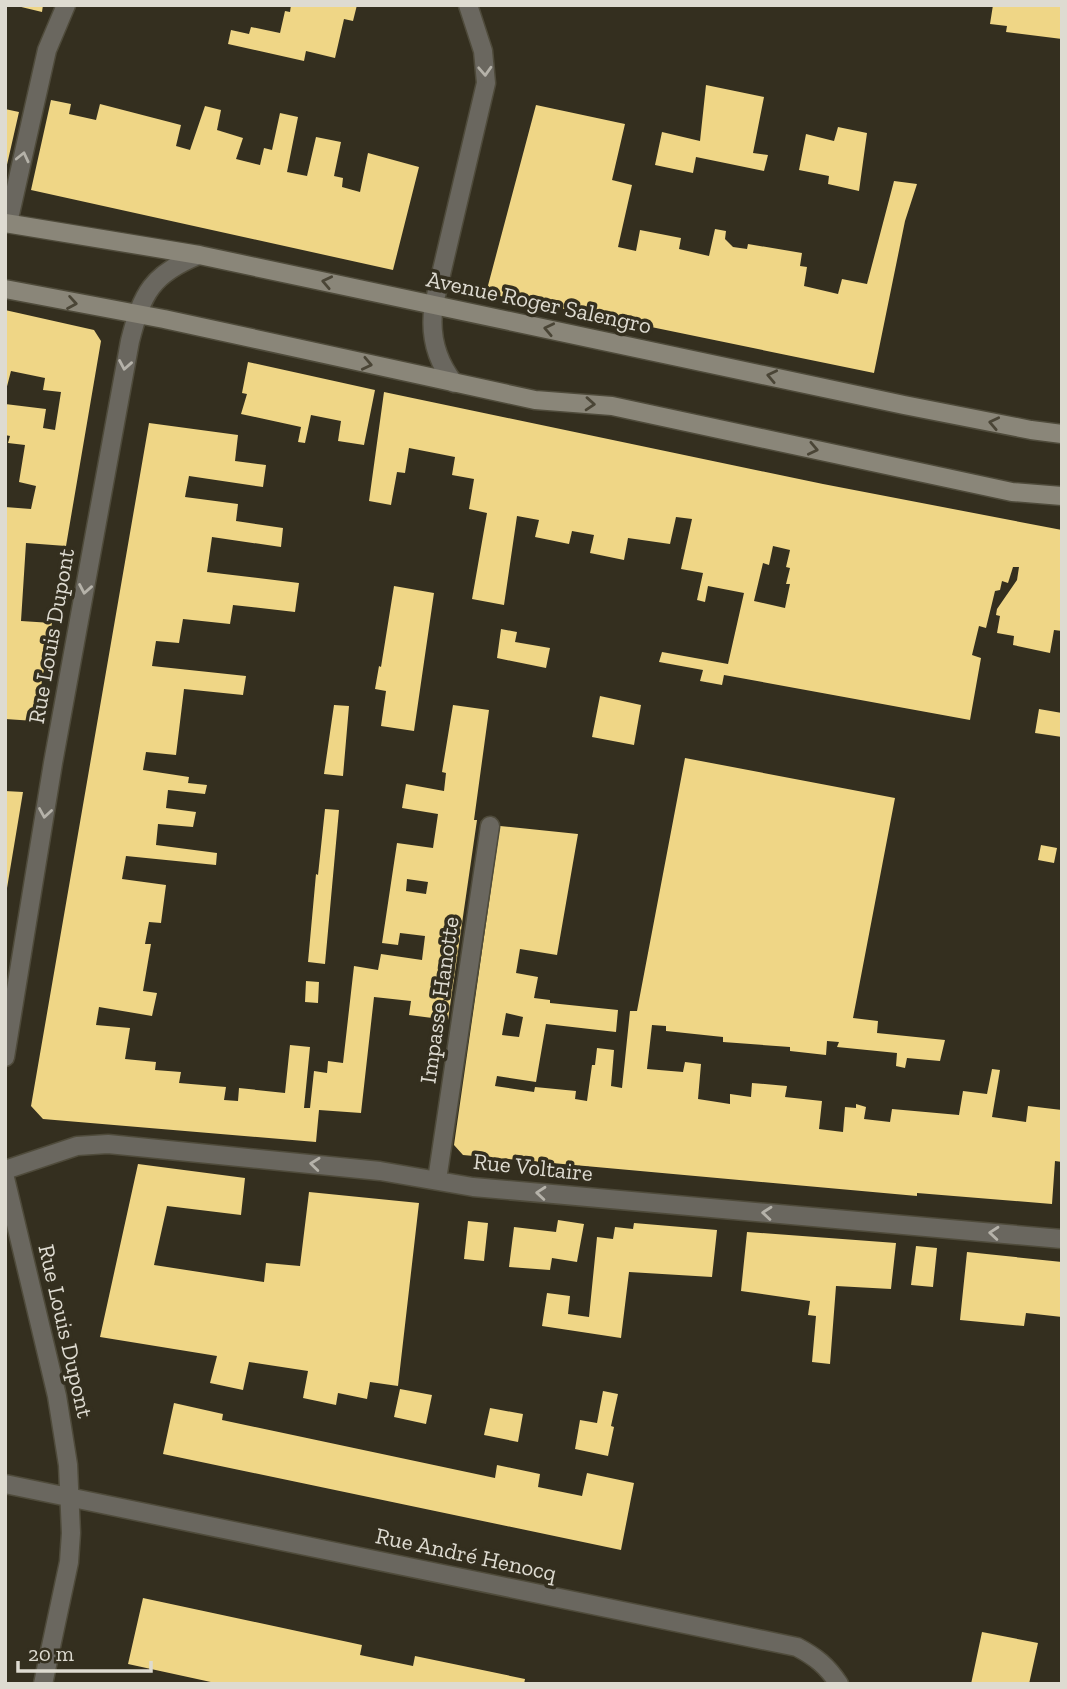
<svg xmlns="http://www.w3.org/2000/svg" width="1067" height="1689" font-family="'Zilla Slab',serif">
<rect width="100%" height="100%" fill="#342f1f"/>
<path fill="#efd686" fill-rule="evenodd" d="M13,5h30l-1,7z
M291,5h66l-4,16 -9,-2 -9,39 -29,-7 -2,10 -76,-17 3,-14 18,4 2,-7 29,6 5,-22 5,1z
M993,5h69v34l-56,-7 1,-6 -17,-2z
M706,85l58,12 -11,56 15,2 -4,16 -68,-14 -3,16 -38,-8 7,-33 38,9z
M51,100l20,4 -2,10 27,6 4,-16 81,21 -5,21 14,4 15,-44 16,4 -4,20 26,8 -7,21 24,6 4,-17 8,2 8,-37 18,4 -11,55 20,4 9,-39 25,5 -7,34 9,2 -1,9 18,5 8,-39 51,14 -26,103 -362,-80z
M536,105l89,19 -13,56 20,5 -14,62 18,4 4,-21 41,8 -2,11 30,7 6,-27 11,2 -1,8 8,8 14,2 1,-5 54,9 -2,13 7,1 -3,19 34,8 4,-15 25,5 27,-103 23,3 -12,37 -31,152 -388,-80z
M5,109l14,3 -13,57h-1z
M838,127l29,6 -8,58 -31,-7 1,-8 -30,-6 7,-36 28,7z
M5,310l89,20 7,11 -35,205 -40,-3 -5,78 31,2 -17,98 -30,-2v-212l26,2 5,-23 -17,-4 6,-37 -17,-2 2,-7 -5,-1v-31l41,5 -3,19 12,2 6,-38 -18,-2 2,-12 -34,-7 -6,23z
M248,362l127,28 -11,55 -26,-4 3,-20 -30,-6 -6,28 -7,-1 3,-15 -60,-13 6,-20 -5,-1z
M384,392l439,92 239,46v101l-8,-1 -4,23 -37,-8 1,-9 -17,-3 3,-17 -4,-1 1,-6 20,-29 2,-13h-6l-5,16 -6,-2 -2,9 -5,1 -9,37 -7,-2 -7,29 9,3 -11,62 -246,-45 -2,10 -22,-4 3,-11 -44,-8 3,-10 66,12 16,-71 -36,-7 -3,16 -8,-2 6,-27 -22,-4 11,-50 -16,-2 -6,27 -42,-6 -4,22 -34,-7 4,-18 -22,-4 -3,13 -34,-7 4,-17 -22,-4 -13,89 -32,-6 15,-86 -18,-4 5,-30 -22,-4 3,-18 -46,-9 -4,25 -8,-1 -6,33 -22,-4zM773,546l17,4 -4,17 4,1 -4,16h4l-5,24 -31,-7 9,-38 6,2z
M149,423l89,12 -3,26 31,4 -3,22 -74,-11 -4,21 53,7 -2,17 47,7 -2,19 -69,-10 -5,35 92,11 -4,29 -62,-7 -3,19 -47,-5 -4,24 -23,-2 -4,25 94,10 -3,19 -59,-6 -8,66 -30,-3 -3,18 46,7 -1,6 19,2 -2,9 -37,-4 -2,18 30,4 -3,15 -35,-3 -2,21 61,8 -1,12 -90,-9 -4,23 44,6 -5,38 -12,-1 -4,22h6l-8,47 14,2 -5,23 -53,-9 -3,18 34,3 -5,31 31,3 -1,8 26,2 -2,11 47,4 -2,13 14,1 1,-13 46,5 5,-48 20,2 -6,61h6l4,-37 13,2 1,-12 15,2 11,-97 24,4 3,-16 41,6 3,-24 -25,-3 -2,12 -16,-2 15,-100 36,5 5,-34 -36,-6 4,-24 38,7 2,-18 -4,-1 11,-67 36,5 -15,110h3l-29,200 -39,-5 2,-14 -37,-4 -13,116 -42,-3 -3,32 -273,-23 -12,-13zM407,879l21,3 -2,12 -20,-3z
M394,586l40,7 -20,138 -33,-5 5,-35 -11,-2 4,-23 2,1z
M501,629l16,3 -2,10 35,6 -4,20 -49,-10z
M600,696l41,9 -7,40 -42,-8z
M334,705l15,1 -6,70 -19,-2z
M1039,709l23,4v24l-27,-4z
M685,758l210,40 -42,220 25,3 -1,12 68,7 -5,21 -33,-3 -2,10 -9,-2 1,-13 -60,-6 2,-5 -12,-1 -1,14 -36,-4v-4l-67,-5v-5l-57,-6v-5l-14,-1 -5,44 36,3 2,-10 16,2 -3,35 32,5v-10l21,3 1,-14 35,3 -2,11 37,4 -3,28 24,3 2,-25 11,1v-4l10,3 -2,12 26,3 2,-13 67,6 4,-24 24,3 5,-25 8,1 -8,47 34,5 2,-16 34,4v52l-7,-1 -3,43 -135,-11v3l-454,-41 -9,-10 46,-319 78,8 -21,121 -37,-6 -4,24 22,4 -4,21 16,2v3l68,7 -2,22 -70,-8 -10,58 -39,-6 -2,10 39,6 1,-5 41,4 -1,8 12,2 5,-36h3l2,-17 17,2 -3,36 11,2 8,-77h7zM506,1013l17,4 -4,20 -17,-2z
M5,791l18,1 -16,96 -2,-1z
M325,809l14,1 -14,154 -17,-2 8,-88 2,1z
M1041,845l16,3 -3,15 -16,-3z
M306,981l13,1 -1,21 -13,-1z
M138,1164l107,14 -4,37 -74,-9 -13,59 110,17 2,-19 34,3 9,-74 110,11 -21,183 -28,-4 -3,17 -29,-6 -2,12 -33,-7 5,-27 -59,-9 -6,28 -33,-7 7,-27 -117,-19z
M558,1220l26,4 -7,38 -25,-4 -2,12 -41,-3 5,-40 42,5z
M468,1221l20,2 -4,38 -20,-2z
M634,1223l83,7 -5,47 -83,-5 -8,66 -79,-12 5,-33 23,3 -2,18 21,3 8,-80 16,2 2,-12 18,2z
M747,1232l149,11 -5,46 -55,-3 -6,78 -18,-2 4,-46 -8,-1 2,-14 -69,-10z
M916,1246l21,2 -4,39 -22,-2z
M967,1252l95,10v55l-36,-4 -2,13 -64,-6z
M400,1389l32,6 -6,29 -32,-7z
M603,1391l15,3 -7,32 3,1 -6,29 -33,-7 5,-29 17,3z
M174,1403l49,11 -1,6 273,58 2,-13 43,9 -2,13 44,9 5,-23 47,10 -13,67 -458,-96z
M490,1408l33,6 -5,28 -34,-7z
M143,1598l219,47 -2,10 53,11 2,-10 110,23 -1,5h-304l-92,-20z
M982,1632l56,11 -9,41h-58z"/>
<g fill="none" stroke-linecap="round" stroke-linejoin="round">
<g stroke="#4f4b3b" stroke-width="21">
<path id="minor" d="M8,223l39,-173 19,-45
M454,383c-18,-23 -25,-49 -20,-79l52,-221 -3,-32 -15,-46
M5,1057l48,-294 77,-422c12,-48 22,-67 69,-86
M5,1170l72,-24 31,-2 272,27 93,16 589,52
M5,1178l52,218 11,69 3,68 -2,29 -26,122
M437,1180l53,-354
M5,1484l792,163c19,10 30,19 42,37"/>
</g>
<g stroke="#4f4b3b" stroke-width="21">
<path id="secondary" d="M5,223l194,32 705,150 127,25 31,4
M5,289l159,30 371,81 77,6 400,86 50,4"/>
</g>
<use href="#minor" stroke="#6a675f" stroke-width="18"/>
<use href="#secondary" stroke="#8a8679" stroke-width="18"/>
</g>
<defs><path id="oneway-chevron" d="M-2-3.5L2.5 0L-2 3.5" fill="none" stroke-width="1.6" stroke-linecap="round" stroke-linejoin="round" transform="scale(1.75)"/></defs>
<g stroke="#b5b2a9">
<use href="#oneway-chevron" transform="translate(485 71) rotate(87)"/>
<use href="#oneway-chevron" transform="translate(23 157) rotate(-77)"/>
<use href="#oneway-chevron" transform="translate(125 365) rotate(100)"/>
<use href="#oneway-chevron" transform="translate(85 589) rotate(100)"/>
<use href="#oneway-chevron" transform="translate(45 813) rotate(99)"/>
<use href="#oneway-chevron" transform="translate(315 1164) rotate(-174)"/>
<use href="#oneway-chevron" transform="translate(541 1193) rotate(-175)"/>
<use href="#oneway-chevron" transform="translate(767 1213) rotate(-175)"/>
<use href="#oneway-chevron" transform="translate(994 1233) rotate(-175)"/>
</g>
<g stroke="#4a4536">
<use href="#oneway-chevron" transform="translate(327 282) rotate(-168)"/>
<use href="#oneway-chevron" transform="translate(72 303) rotate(10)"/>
<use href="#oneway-chevron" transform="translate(549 329) rotate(-168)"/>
<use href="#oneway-chevron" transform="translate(367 364) rotate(12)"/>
<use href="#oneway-chevron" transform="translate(772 376) rotate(-168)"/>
<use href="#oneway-chevron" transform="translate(590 404) rotate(4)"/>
<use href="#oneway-chevron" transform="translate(994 423) rotate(-168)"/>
<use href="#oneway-chevron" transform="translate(813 449) rotate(12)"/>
</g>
<g text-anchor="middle" stroke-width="7" stroke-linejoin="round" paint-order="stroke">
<g font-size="23" fill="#dedbd1" stroke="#342f1f">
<text transform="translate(539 302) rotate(12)" y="8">Avenue Roger Salengro</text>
<text transform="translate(51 636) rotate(-80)" y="8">Rue Louis Dupont</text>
<text transform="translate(439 1000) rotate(-82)" y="8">Impasse Hanotte</text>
<text transform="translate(533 1167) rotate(6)" y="8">Rue Voltaire</text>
<text transform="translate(66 1331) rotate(77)" y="8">Rue Louis Dupont</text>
<text transform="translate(466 1554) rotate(12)" y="8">Rue André Henocq</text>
</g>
</g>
<rect width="1067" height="1689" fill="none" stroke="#dedbd1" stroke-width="14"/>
<path d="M18 1661v10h133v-10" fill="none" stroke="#dedbd1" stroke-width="3.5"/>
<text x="28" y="1661" font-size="21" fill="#dedbd1" stroke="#342f1f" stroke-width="5" paint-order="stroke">20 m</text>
</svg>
